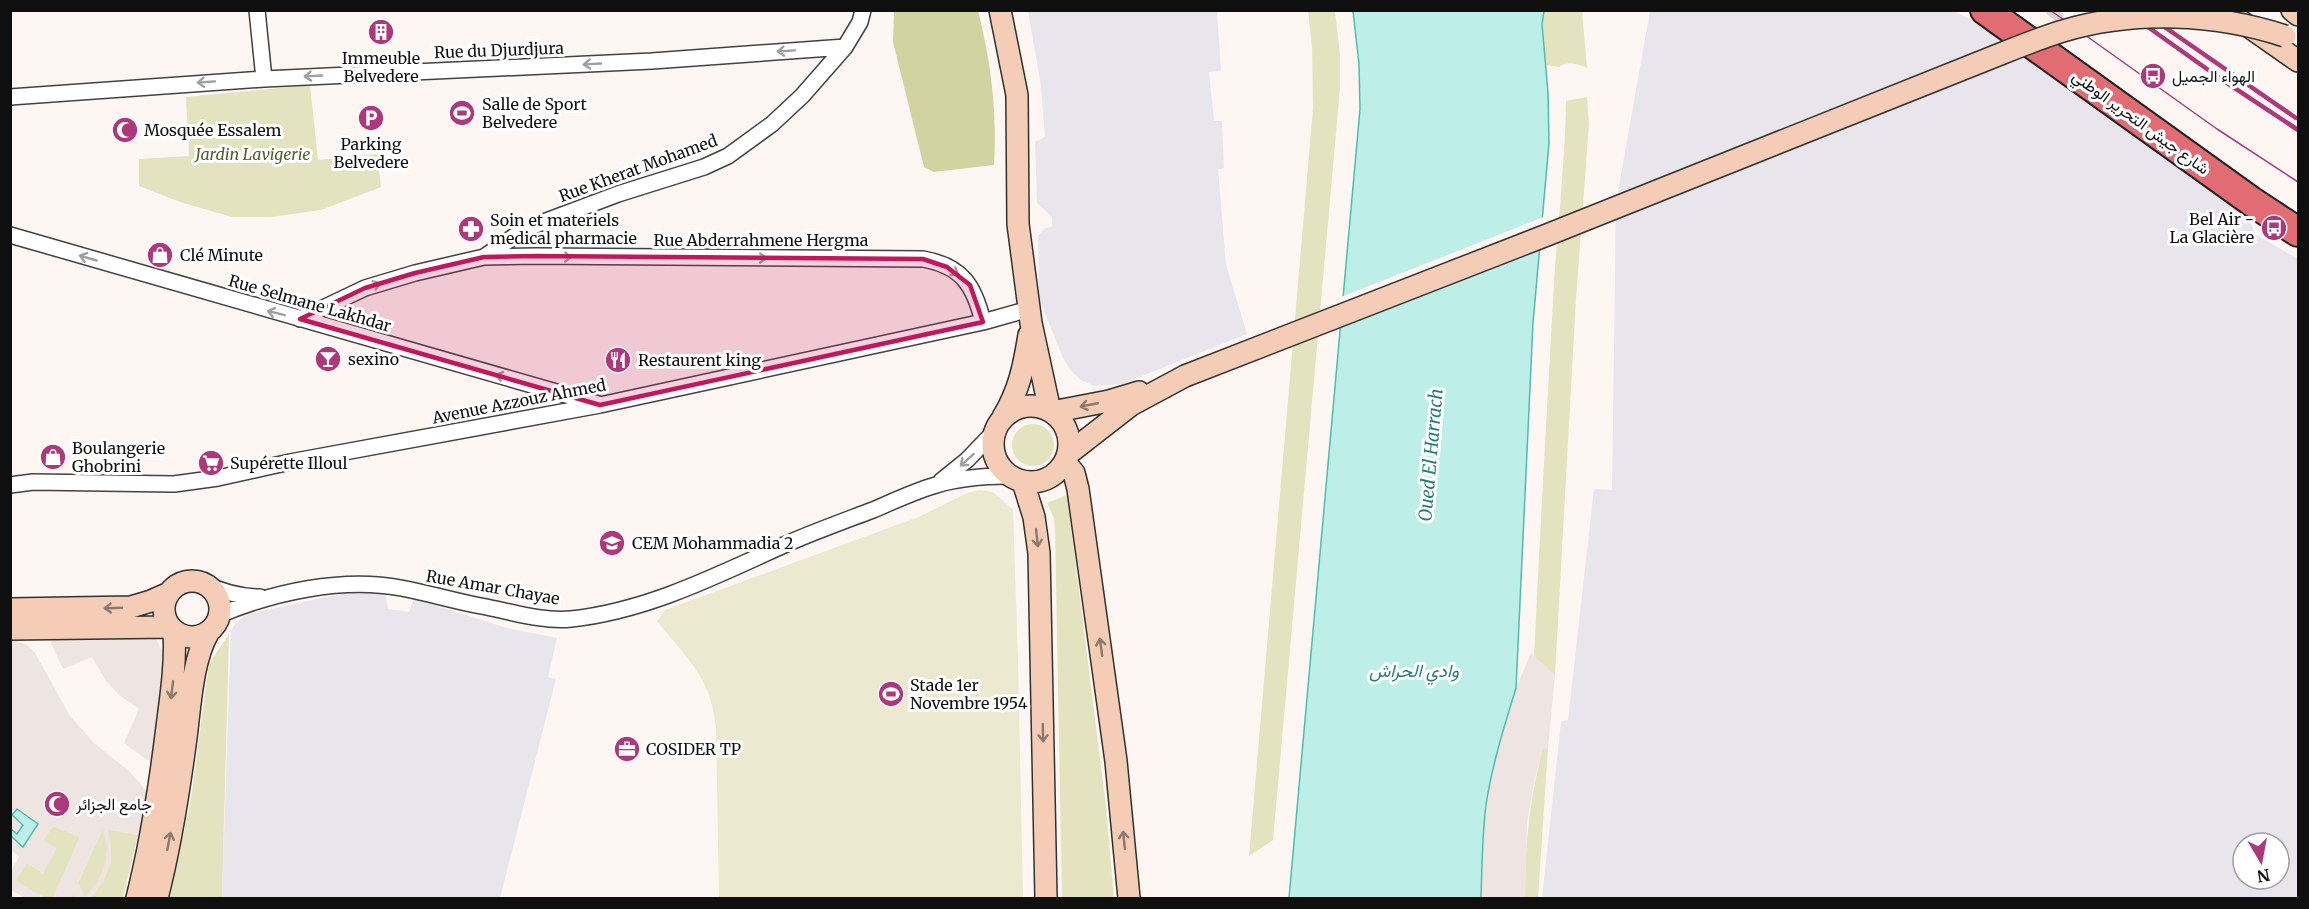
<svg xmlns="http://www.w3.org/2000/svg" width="2309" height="909" font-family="Merriweather,Vazirmatn,serif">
<rect width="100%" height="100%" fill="#fdf6f3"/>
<path fill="#e8e5ec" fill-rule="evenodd" d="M1028,11h189l4,60 -12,1 5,49h8l2,47 -6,1 8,96 21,69 -125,50 -28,2 -13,-6 -11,-10 -8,-14 -23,-58 -1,-62 6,-7 8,-3v-9l-15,-14 -2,-61 10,-5 -4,-51z
M1650,11h303l78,36 209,145 15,42 43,25v639h-756l19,-176 7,-2 26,-231 18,1 4,-287zM2243,843h36v36h-36z
M385,592l3,17 21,3 5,-13 93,29 50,10 -9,39 8,2 -56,219h-278l9,-267 4,-7 10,-8 8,-3 91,-20z"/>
<path fill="#e4e3c0" d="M1308,11h27l5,44v33l-67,752 -24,16 64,-748 -1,-61z
M1544,11h38l5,57c-9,-4 -20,-7 -28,-1l-14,-2 -3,-41z
M310,85l8,75 59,-6 4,33 -60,23 -50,7h-39l-52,-15 -41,-16v-27l50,-3 -3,-59z
M1587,97l2,27 -13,175 -21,376 -21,-18c6,-125 13,-249 20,-374 4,-61 11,-121 12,-182z
M1012 445a21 21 0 1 1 42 0a21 21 0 1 1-42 0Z
M1067,495l39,311 8,92h-52l-7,-367 -1,-13 -7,-15z
M229,634l-7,264h-52l21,-99 18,-135z
M1543,748h5l-10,150h-13c0,-54 4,-97 18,-150z
M53,826l27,11 -27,61h-8l-30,-17 12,-18 16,10v-33z
M103,828l35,7 -15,63h-52z"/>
<path fill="#d1d3a1" d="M894,11h84c13,52 19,99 16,154l-60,7 -10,-5 -31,-125z"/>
<path fill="#ede8d0" d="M979,490l14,2 20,18 5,150 5,238h-304l-3,-171c-2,-13 -4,-25 -9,-37 -9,-23 -34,-49 -50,-69l8,-11 256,-94 46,-23z"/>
<path fill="#eee4e1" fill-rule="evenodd" d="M149,635l6,3 11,19 -13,104 -6,-1 -23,-17 15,-34 -21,-15 -12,-13 -14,-24 -29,12 -12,-26 1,-6z
M11,639l16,6 8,8 35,63 24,27 36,29 18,21 -10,42 -30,-5 3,17v16l-8,19 -12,16h-16l-2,-4 -2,4h-18l27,-61 -27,-11 -10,14 14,8 -14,25 -16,-10 -11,18 29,17h-20l-14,-8v-19l8,-14 -8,-7 -1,-14 13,10v-22l-6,11 -6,-6zM103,829l4,20 -2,15 -7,17 -13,16 -7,-15z
M1531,653l24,22 -7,73 -5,1 -9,33 -7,41 -2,75h-44l2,-67 9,-59 24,-84z"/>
<path fill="#bdefe8" stroke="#4ebdaf" stroke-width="1.5" d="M1353,11h191l-2,13 6,69 1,50 -16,180 -17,365c-12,39 -24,77 -30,117 -4,31 -4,62 -5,93h-192l71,-789 -1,-45z
M17,809l21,15 -15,23 -12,-11v-7l6,5 6,-9 -11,-10z"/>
<path fill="#fdf6f3" d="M1546,216l-4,33 -204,79 3,-31z"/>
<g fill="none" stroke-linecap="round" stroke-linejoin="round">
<path stroke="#d9d3d1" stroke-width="15" stroke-dasharray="15 8" stroke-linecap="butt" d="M2052,18l6,-8"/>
<g stroke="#424242" stroke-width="18">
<path id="street" d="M257,10l7,69
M10,97l254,-18 388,-18 193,-14
M10,235l588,169
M484,257l41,-28 93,-35 86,-27 24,-11 44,-32 30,-28 43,-49 15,-25 3,-12
M300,319l65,-31 50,-15 69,-16 52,-1 387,3c39,7 51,26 60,63
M941,481l26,-21 27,-28
M10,485l23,-3 141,2 44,-6 72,-16 310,-57 383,-83 46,-13
M203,583c19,9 36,14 57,14
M219,615c55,-23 123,-38 182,-27 27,5 53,13 80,18 28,5 61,16 90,13 75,-8 145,-43 213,-74 29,-13 60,-24 89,-35 21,-9 42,-19 63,-25 23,-7 49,-9 72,-9"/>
</g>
<g stroke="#313131" stroke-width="24">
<path id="secondary" d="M1000,10l17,85 1,129 13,99 19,88
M2225,10l73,51
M2292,10l6,5
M993 444a38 38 0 1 1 76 0a38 38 0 1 1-76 0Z
M1052,412l57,-11 30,-9
M1003,417c16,-26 21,-51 26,-82
M1068,454l63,-49 54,-29
M1065,462l9,11 4,16 38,272 13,137
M1023,482l11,35 5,36 7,345
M164 609a28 28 0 1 1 56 0a28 28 0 1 1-56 0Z
M10,609l121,-2 20,-6 18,-8
M10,629l159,-2
M137,898c14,-56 23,-113 30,-171 4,-31 9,-63 7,-95
M157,898c13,-50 21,-101 28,-153 5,-33 6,-82 23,-112"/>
</g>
<g stroke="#202020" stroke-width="32">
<path id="highway" d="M1985,10l266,191 47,31"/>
</g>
<use href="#street" stroke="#fff" stroke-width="15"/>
<use href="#secondary" stroke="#f5cdb6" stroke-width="21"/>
<use href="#highway" stroke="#e26c73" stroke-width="28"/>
<path stroke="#ae387b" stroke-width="1.5" d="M2050,10l167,119 81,53"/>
<path stroke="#ae387b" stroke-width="4.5" d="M2124,10l97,69 77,51
M2140,10l156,108"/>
<g stroke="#313131" stroke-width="24" stroke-linecap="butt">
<path id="secondary-bridge" d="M1185,376l362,-141 456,-182c20,-8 40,-16 60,-22 71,-21 152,-18 222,5"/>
</g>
<use href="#secondary-bridge" stroke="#f5cdb6" stroke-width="21"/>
</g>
<defs><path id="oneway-shaft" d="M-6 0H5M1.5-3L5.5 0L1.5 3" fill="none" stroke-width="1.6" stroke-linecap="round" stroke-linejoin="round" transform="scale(1.5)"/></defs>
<g stroke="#9f9f9f">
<use href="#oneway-shaft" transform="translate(786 51) rotate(176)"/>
<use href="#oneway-shaft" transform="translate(592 64) rotate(177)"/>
<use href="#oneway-shaft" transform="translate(313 76) rotate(177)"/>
<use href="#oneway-shaft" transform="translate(206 82) rotate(176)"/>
<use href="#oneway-shaft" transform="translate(563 257) rotate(1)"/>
<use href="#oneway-shaft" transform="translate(88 258) rotate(-164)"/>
<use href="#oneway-shaft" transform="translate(758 258)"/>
<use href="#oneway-shaft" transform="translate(951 270) rotate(33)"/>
<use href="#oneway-shaft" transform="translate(372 286) rotate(-18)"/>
<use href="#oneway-shaft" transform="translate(276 313) rotate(-166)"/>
<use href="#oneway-shaft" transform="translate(504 377) rotate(-164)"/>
<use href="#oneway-shaft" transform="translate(967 460) rotate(138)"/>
</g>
<g stroke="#8e786b">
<use href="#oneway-shaft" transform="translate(1089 405) rotate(169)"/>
<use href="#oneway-shaft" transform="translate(1037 538) rotate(84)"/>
<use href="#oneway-shaft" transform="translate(113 608) rotate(178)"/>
<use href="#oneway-shaft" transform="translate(1101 647) rotate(-98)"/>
<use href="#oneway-shaft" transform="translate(172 690) rotate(97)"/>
<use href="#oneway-shaft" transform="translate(1043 733) rotate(89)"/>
<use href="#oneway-shaft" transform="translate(1124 840) rotate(-96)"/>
<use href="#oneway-shaft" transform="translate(169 841) rotate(-79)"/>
</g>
<path fill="#c2185b" fill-opacity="0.2" stroke="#c2185b" stroke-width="4.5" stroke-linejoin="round" d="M536,256l387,3 24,8 23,18 13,37 -383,83 -300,-86 65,-31 50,-15 69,-16z"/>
<defs>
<g id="building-disc" transform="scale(1.35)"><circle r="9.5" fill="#ae387b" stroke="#fff"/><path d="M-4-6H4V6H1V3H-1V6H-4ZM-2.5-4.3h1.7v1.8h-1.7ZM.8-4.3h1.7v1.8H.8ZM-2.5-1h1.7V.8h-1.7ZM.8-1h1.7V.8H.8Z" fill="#fff"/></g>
<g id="bus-disc" transform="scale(1.35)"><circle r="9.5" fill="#ae387b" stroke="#fff"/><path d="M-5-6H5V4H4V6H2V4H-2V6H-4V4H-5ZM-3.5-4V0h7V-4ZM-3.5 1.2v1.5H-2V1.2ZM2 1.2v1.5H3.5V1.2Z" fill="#fff"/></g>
<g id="stadium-disc" transform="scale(1.35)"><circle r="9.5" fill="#ae387b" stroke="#fff"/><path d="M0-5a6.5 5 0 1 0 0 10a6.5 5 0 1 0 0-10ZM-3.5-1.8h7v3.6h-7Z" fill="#fff"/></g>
<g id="parking-disc" transform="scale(1.35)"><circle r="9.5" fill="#ae387b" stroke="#fff"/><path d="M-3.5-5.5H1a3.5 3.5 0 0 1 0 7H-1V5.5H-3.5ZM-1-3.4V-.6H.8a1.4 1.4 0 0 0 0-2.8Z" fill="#fff"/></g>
<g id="mosque-disc" transform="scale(1.35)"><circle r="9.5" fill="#ae387b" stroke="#fff"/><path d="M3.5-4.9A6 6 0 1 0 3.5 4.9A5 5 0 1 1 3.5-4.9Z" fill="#fff"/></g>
<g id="pharmacy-disc" transform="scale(1.35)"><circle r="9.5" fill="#ae387b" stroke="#fff"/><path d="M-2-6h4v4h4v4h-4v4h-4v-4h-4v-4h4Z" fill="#fff"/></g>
<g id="shop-disc" transform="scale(1.35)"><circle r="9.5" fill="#ae387b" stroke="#fff"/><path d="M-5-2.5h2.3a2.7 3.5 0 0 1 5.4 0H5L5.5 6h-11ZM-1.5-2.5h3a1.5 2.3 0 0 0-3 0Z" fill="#fff"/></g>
<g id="bar-disc" transform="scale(1.35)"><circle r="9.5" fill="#ae387b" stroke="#fff"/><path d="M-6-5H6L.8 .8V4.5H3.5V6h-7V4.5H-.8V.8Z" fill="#fff"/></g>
<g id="restaurant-disc" transform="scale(1.35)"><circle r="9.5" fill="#ae387b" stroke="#fff"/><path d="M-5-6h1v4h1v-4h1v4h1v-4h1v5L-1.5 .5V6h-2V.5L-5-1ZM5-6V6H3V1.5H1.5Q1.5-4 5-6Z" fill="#fff"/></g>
<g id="supermarket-disc" transform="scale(1.35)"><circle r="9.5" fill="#ae387b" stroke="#fff"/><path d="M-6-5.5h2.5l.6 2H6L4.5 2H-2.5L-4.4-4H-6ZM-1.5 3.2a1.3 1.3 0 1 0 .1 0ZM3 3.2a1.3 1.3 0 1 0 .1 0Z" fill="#fff"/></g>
<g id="school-disc" transform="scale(1.35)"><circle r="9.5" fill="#ae387b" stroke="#fff"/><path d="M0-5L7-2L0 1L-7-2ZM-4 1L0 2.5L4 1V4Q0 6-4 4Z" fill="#fff"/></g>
<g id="office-disc" transform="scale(1.35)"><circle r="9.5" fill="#ae387b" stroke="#fff"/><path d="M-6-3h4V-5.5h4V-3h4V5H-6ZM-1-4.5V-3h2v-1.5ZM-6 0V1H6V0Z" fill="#fff"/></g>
</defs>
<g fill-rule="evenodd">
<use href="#building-disc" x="381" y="32"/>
<use href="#bus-disc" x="2153" y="76"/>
<use href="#stadium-disc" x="462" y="113"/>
<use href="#parking-disc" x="371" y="118"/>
<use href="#mosque-disc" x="125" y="130"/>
<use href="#bus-disc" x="2274" y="228"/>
<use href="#pharmacy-disc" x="471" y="229"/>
<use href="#shop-disc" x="160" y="255"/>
<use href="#bar-disc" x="328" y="359"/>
<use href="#restaurant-disc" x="618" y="360"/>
<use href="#shop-disc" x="53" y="457"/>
<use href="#supermarket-disc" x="211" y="463"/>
<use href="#school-disc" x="612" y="543"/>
<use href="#stadium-disc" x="891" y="694"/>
<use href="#office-disc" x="627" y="749"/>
<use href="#mosque-disc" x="57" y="804"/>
</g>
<g text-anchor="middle" stroke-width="6" stroke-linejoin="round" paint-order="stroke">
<g font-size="16" fill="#0f0f0f" stroke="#fff">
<text transform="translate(499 50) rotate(-2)" y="6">Rue du Djurdjura</text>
<text transform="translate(2141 122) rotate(36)" y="6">شارع جيش التحرير الوطني</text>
<text transform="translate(638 168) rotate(-20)" y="6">Rue Kherat Mohamed</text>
<text x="761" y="246">Rue Abderrahmene Hergma</text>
<text transform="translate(310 303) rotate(16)" y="6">Rue Selmane Lakhdar</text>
<text transform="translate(519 401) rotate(-11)" y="6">Avenue Azzouz Ahmed</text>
<text transform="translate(493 587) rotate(10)" y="6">Rue Amar Chayae</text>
</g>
<g font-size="16" fill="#0f0f0f" stroke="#fff" text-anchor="start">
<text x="381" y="64" text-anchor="middle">Immeuble<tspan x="381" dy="18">Belvedere</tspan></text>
<text x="2172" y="82">الهواء الجميل</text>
<text x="482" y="110">Salle de Sport<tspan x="482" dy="18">Belvedere</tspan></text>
<text x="144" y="136">Mosquée Essalem</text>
<text x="371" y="150" text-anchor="middle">Parking<tspan x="371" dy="18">Belvedere</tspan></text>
<text x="2254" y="225" text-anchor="end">Bel Air -<tspan x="2254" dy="18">La Glacière</tspan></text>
<text x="490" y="226">Soin et materiels<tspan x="490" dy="18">medical pharmacie</tspan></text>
<text x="180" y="261">Clé Minute</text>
<text x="348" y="365">sexino</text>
<text x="638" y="366">Restaurent king</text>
<text x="72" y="454">Boulangerie<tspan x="72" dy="18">Ghobrini</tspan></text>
<text x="230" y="469">Supérette Illoul</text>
<text x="632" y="549">CEM Mohammadia 2</text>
<text x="910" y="691">Stade 1er<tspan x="910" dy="18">Novembre 1954</tspan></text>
<text x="646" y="755">COSIDER TP</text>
<text x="76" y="810">جامع الجزائر</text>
</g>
<g font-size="16" font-style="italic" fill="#505f27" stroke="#fff">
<text x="253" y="160">Jardin Lavigerie</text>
</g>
<g font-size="18" font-style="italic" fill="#257f77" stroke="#fff">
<text transform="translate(1431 455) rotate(-85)" y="6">Oued El Harrach</text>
<text x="1414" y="677">وادي الحراش</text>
</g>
</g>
<rect width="2309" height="909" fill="none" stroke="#0f0f0f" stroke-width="24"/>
<g transform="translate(2261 861) rotate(170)"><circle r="28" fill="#ffffff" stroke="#9f9f9f" stroke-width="1.5"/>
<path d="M0-4.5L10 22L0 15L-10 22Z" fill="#ae387b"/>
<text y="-9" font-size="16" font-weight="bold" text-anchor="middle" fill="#0f0f0f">N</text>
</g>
</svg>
